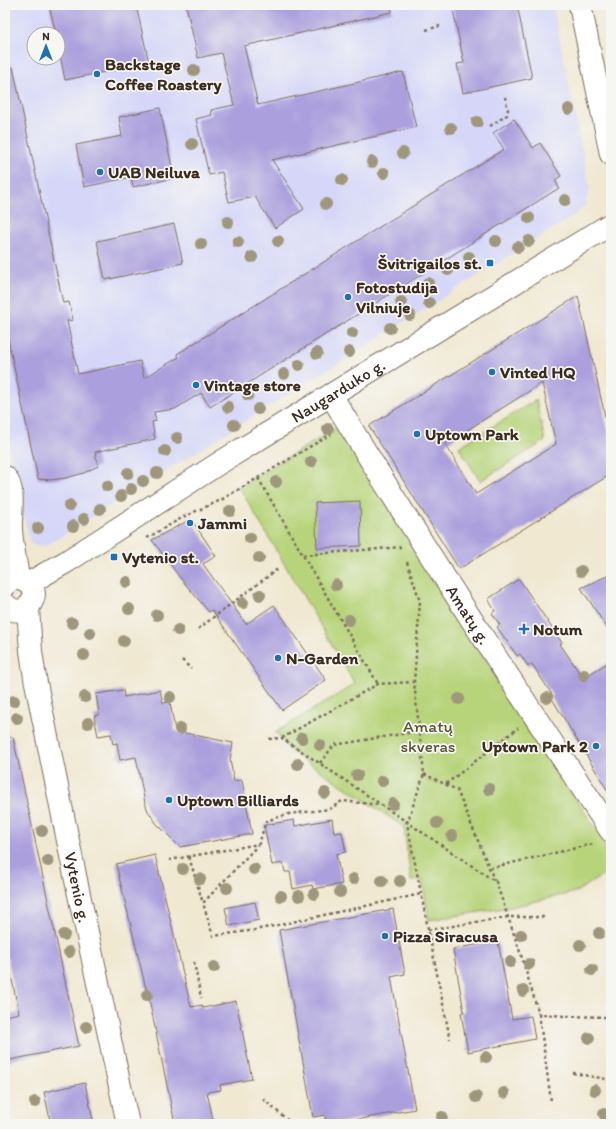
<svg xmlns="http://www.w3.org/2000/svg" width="616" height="1129" font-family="Itim,sans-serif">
<rect width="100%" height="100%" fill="#f6f6f2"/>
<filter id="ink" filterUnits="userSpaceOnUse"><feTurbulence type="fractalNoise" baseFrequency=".025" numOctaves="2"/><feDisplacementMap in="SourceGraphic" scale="8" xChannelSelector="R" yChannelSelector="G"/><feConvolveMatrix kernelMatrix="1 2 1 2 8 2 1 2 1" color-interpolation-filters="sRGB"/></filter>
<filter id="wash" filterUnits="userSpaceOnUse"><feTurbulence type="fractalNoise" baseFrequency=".012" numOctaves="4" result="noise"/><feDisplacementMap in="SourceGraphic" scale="16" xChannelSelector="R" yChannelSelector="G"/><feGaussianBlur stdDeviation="0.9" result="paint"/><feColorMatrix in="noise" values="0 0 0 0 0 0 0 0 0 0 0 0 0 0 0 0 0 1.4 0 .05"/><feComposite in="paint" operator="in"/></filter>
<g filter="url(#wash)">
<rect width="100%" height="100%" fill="#f0e8d1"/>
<path fill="#d6d7f8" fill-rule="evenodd" d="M5,5h548l37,184 -5,17 -10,9 -529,331 -13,-1 -3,-2 -25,-116zM34,34h24v24h-24z"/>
<path fill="#b7d47a" stroke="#797f4c" d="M536,400l9,41 -65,40 -21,-34z
M338,427l217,341 56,84v18l-35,22 -65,15 -82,13 -7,-40 -11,1 -7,-54 -116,-78 -12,-17 79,-48 -116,-197z"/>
<g id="blocks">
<path fill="#aba0dd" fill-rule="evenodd" d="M49,5h87l13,58 -84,17 -7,-35v-11h-2z
M186,5h205l1,7 -148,34 14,59 145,-33 13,55 -144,33 32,49 -29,19 -20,-31 -26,5 -7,-30 -13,3 -13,-56 16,-4 -1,-5 23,-5 -13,-52 -23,5z
M452,5h65l15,73 -69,15 -6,-29 7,-1z
M13,67l50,236 6,-1 4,18 -6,1 11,53 62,-13 4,17 35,-21 -2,-3 327,-205 -11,-16 21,-14 19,29 7,-5 21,33 -6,4 4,8 -349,219 -9,-14 -26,16 -21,3 2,9 -4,1 3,17 -60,13 3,14 -14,7 -18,5 -15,2 -13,-1 -33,-154v-257z
M160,108l14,70 -41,9 -2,-10 -47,10 -8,-42 46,-9 -3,-19z
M174,224l9,39 -78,17 -8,-39z
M578,296l33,147v31l-152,95 -90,-143zM542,383l14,61 -80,50 -31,-50z
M360,501l1,45 -44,2 -2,-45z
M191,519l25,37 -13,8 43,60 28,-19 52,75 -44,30 -70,-100 -3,2 -28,-33 -29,-39z
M611,574v60l-30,-46z
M519,579l43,64 -2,1 23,34 28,-17v135l-60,-99 2,-1 -21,-32 -4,2 -8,-12 -3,2 -20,-29 3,-2 -8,-12 3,-2 -7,-12z
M123,690l1,7 36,-7 3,13 7,-1 5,29 58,12 -3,17 4,21 8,-1 10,54 -72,13 -23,-23 -9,-13 -3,-8 -9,-46 -16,3 -3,-17 -4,1 -2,-10 -13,2 -4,-20 5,-1 -3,-21z
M13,737l66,309 -74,15v-45l14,-3 -14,-66v-209z
M332,819l2,14 8,-1 4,20 -10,2 6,30 -29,5 -1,-4 -19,4 -3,-17h-5l-2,-9 -11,2 -8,-40 30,-5 1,6z
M155,855l36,152 11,-2 1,3 33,-7 16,78 -32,6 1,5 -14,2 7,32h-39l-28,-135h-1l-30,-125z
M255,902l4,18 -30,6 -4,-18z
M393,909l12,65 -14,3 24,132 -82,15h-7l-1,-9 -12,2 -34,-187z
M498,941l14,78 19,-3 4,23 -67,13 -7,-39 3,-1 -11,-63z
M85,1083l9,41h-43l-7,-32z"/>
</g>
</g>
<g filter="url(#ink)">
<use href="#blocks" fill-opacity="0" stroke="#7a6c5d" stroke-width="1"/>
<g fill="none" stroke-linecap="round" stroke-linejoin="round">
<g stroke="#7a6c5d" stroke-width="24">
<g id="minor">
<path id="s1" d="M331,395c89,148 184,293 280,436"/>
<path d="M5,477c11,12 5,38 6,52 1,17 5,33 7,50"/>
<path id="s2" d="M28,608l3,43 4,27 42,207 51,239"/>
</g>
</g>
<g stroke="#7a6c5d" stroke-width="24">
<g id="major">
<path d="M580,5l31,149"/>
<path id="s3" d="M29,583l37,-21 155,-100 390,-238"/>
<path d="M5,586c4,-5 10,-9 17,-6 27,8 2,46 -17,24"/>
</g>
</g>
<path stroke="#7a6c5d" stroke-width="2.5" stroke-dasharray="3 3" stroke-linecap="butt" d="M426,30l14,-4
M490,126l17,-11 1,-5 -3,-13
M258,478l120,206
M147,538l38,-22 36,-16 110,-66
M303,555l98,-8
M407,562l13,39 -6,81 10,92 -17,49 43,216
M198,629l81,-61
M182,660l9,9
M282,738l96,-54 36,-2
M269,739l13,-1 214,144 25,73 18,59 26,2 43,1 3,3
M320,763l14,-18 86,-14
M424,774l33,16 38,92
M446,784l72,-56
M259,844l-56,59 10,33 42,-6 166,-36
M189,857l14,46
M169,860l90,-16 7,-23 23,-7 41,-5 12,-8 39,4
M490,868l103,-24
M428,930l80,-13h38
M194,962l7,36
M539,1014l12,87
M573,1073l38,7
M263,1099l29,25"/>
<use href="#minor" stroke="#fff" stroke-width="22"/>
<use href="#major" stroke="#fff" stroke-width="22"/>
</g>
<g fill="#9e977b">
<circle cx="194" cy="70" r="6"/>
<circle cx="569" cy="109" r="6"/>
<circle cx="477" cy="122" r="6"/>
<circle cx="451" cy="128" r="6"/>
<circle cx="192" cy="144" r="6"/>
<circle cx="403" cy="153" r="6"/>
<circle cx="372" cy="162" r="6"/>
<circle cx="384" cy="173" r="6"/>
<circle cx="342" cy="180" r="6"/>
<circle cx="565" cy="200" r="6"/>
<circle cx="326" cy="204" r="6"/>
<circle cx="529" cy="218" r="6"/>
<circle cx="228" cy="222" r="6"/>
<circle cx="278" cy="241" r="6"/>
<circle cx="496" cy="241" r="6"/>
<circle cx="529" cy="241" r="6"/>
<circle cx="238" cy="242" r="6"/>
<circle cx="201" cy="244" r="6"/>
<circle cx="518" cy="247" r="6"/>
<circle cx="252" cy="257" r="6"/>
<circle cx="469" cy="257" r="6"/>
<circle cx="448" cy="270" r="6"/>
<circle cx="428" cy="283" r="6"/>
<circle cx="401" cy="302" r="6"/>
<circle cx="429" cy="303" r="6"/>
<circle cx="410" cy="315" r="6"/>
<circle cx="390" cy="328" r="6"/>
<circle cx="352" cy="333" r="6"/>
<circle cx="349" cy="352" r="6"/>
<circle cx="317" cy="353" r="6"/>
<circle cx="299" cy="365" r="6"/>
<circle cx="284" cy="374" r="6"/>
<circle cx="248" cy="395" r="6"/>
<circle cx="228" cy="407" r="6"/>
<circle cx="258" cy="409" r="6"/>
<circle cx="234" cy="425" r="6"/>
<circle cx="328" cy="429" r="6"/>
<circle cx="177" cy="438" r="6"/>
<circle cx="165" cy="451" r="6"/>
<circle cx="311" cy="462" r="6"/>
<circle cx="128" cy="473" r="6"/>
<circle cx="157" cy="473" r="6"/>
<circle cx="143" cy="481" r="6"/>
<circle cx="276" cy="482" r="6"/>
<circle cx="107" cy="486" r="6"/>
<circle cx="131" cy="489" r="6"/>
<circle cx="121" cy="496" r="6"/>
<circle cx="69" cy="506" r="6"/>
<circle cx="100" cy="509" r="6"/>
<circle cx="230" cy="511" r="6"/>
<circle cx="84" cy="519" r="6"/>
<circle cx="73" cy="526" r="6"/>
<circle cx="38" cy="528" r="6"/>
<circle cx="250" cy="538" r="6"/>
<circle cx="259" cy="558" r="6"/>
<circle cx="581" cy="571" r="6"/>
<circle cx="127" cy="582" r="6"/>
<circle cx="336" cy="585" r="6"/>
<circle cx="260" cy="595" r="6"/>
<circle cx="243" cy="603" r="6"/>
<circle cx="129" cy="609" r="6"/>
<circle cx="157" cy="615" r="6"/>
<circle cx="349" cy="620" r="6"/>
<circle cx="72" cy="623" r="6"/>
<circle cx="178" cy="630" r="6"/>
<circle cx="90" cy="633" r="6"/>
<circle cx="124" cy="641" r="6"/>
<circle cx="84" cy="655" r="6"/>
<circle cx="584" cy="675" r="6"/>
<circle cx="85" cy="697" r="6"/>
<circle cx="170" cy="697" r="6"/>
<circle cx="547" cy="698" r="6"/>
<circle cx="459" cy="699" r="6"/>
<circle cx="14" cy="701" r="6"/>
<circle cx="17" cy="718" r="6"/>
<circle cx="88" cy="723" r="6"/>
<circle cx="180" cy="729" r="6"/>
<circle cx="302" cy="738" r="6"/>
<circle cx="320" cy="745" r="6"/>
<circle cx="298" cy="764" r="6"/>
<circle cx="357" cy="775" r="6"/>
<circle cx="382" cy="781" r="6"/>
<circle cx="489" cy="789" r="6"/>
<circle cx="325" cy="793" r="6"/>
<circle cx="393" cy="804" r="6"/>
<circle cx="437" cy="823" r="6"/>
<circle cx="42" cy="831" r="6"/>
<circle cx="452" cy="836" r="6"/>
<circle cx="48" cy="861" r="6"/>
<circle cx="183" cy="869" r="6"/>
<circle cx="254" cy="869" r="6"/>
<circle cx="200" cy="879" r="6"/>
<circle cx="353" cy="879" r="6"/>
<circle cx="382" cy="881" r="6"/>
<circle cx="400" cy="881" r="6"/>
<circle cx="227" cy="888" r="6"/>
<circle cx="340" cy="892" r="6"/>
<circle cx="314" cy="894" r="6"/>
<circle cx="281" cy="896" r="6"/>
<circle cx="299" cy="896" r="6"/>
<circle cx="599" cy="933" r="6"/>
<circle cx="64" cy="935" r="6"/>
<circle cx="521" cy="935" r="6"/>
<circle cx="580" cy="945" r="6"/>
<circle cx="69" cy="952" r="6"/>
<circle cx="510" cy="962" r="6"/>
<circle cx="529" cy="964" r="6"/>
<circle cx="214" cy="967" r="6"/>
<circle cx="592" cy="970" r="6"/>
<circle cx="523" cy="991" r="6"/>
<circle cx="147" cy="995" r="6"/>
<circle cx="86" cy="1027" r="6"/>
<circle cx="589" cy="1038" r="6"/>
<circle cx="486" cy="1057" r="6"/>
<circle cx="595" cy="1090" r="6"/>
<circle cx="504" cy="1093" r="6"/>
<circle cx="476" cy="1097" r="6"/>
<circle cx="35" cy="1102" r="6"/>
<circle cx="604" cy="1114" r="6"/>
<circle cx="442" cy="1117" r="6"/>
</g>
</g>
<g fill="#1f6fb2" stroke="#f6f6f2" stroke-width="1.5">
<circle cx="97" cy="74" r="4"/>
<circle cx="100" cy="172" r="4"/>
<rect x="486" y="259" width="8" height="8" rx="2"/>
<circle cx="348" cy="297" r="4"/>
<circle cx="492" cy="372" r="4"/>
<circle cx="196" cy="385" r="4"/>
<circle cx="417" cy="434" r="4"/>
<circle cx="190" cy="523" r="4"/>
<rect x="110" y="553" width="8" height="8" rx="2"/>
<path d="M522 623h4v4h4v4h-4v4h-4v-4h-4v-4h4z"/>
<circle cx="278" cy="658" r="4"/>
<circle cx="596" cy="746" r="4"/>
<circle cx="169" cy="800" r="4"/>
<circle cx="385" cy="936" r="4"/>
</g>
<g text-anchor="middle" stroke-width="3.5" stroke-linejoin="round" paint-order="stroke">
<g font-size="17" font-weight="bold" fill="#3b2a1e" stroke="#f6f6f2" text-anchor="start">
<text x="105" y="70">Backstage<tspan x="105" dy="20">Coffee Roastery</tspan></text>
<text x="108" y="178">UAB Neiluva</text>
<text x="482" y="269" text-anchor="end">Švitrigailos st.</text>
<text x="356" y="293">Fotostudija<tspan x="356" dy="20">Vilniuje</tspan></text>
<text x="500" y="378">Vinted HQ</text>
<text x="204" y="391">Vintage store</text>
<text x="425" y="440">Uptown Park</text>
<text x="198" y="529">Jammi</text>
<text x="122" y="563">Vytenio st.</text>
<text x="533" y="635">Notum</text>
<text x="286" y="664">N-Garden</text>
<text x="588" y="752" text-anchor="end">Uptown Park 2</text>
<text x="177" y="806">Uptown Billiards</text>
<text x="393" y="942">Pizza Siracusa</text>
</g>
<g font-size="17" fill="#3b2a1e" stroke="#f6f6f2">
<text dy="6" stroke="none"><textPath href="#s3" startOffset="364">Naugarduko g.</textPath></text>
<text dy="6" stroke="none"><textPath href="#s1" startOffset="259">Amatų g.</textPath></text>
<text dy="6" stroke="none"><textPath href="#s2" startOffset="284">Vytenio g.</textPath></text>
</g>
<g font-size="17" fill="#5a5435" stroke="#f6f6f2">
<text x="428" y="732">Amatų<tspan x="428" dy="20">skveras</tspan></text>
</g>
</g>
<rect width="616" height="1129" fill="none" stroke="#f6f6f2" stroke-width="20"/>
<g transform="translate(46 46)"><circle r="19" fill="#f6f6f2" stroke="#aba49d"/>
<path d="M0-3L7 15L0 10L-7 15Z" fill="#1f6fb2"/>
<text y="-6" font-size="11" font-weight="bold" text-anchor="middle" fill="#3b2a1e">N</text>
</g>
</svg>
